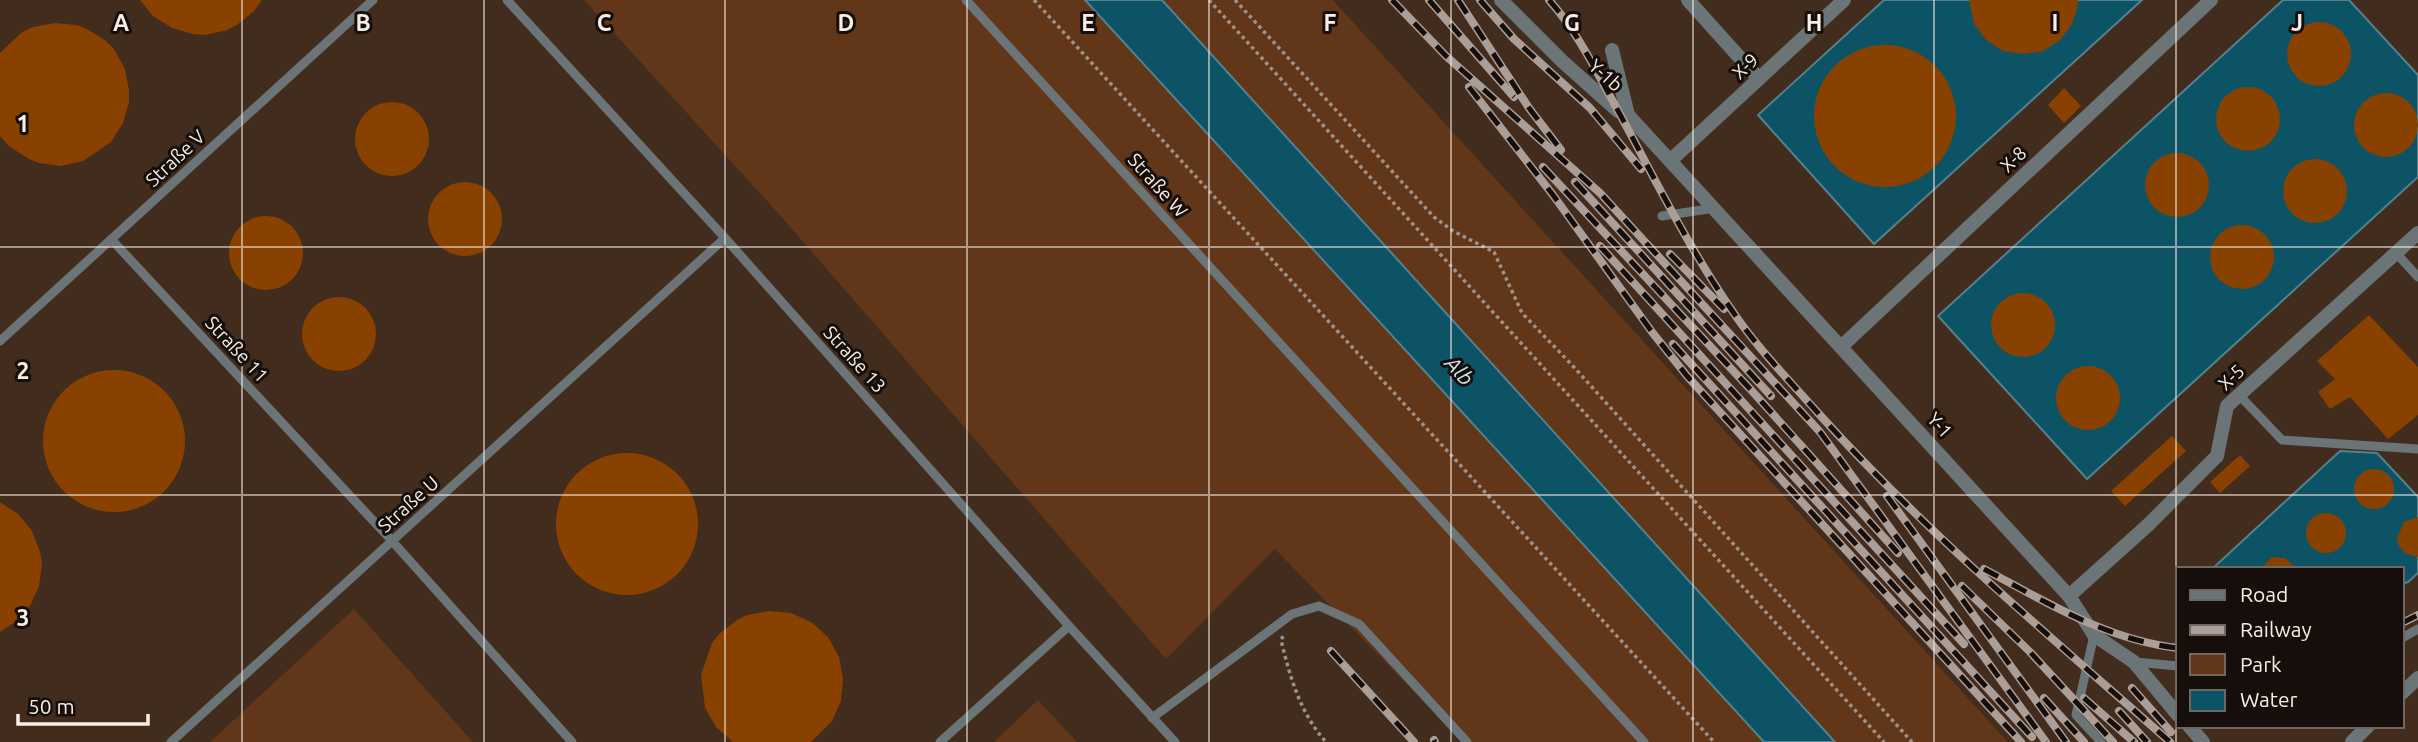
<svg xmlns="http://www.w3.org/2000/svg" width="2418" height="742" font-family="Ubuntu,sans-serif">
<rect width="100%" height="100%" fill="#332319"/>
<path fill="#412c1e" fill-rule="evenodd" d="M0,0h980l678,742h-1658z
M1333,0h1085v742h-410zM2178,569h224v157h-224z"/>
<path fill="#613619" d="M584,0h501l679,742h-301l-188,-193 -109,110 -388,-446z
M1162,0h171l675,742h-173z
M354,609l119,133h-263z
M1038,700l39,42h-83z"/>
<path fill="#0d5366" stroke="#54818c" stroke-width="2" d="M1085,0h77l673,742h-71z
M1884,0h258l-268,244 -116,-129z
M2283,0h66l69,75v102l-331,302 -149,-163z
M2340,451l37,2 41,44v76l-10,9 -6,2v-15h-190z"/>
<path fill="#894100" d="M140,0h122l-8,11 -17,14 -10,5 -22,5 -12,-1 -21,-6 -19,-12z
M1969,0h109v5l-6,19 -12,16 -17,11 -20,3 -20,-3 -17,-11 -12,-16z
M2287 54a32 32 0 1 1 64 0a32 32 0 1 1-64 0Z
M55,23l22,2 10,4 19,12 8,8 11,20 4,22v11l-6,21 -12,19 -28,19 -22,5 -22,-3 -10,-4 -19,-12 -10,-11v-83l22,-21 11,-5z
M1814 116a71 71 0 1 1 142 0a71 71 0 1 1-142 0Z
M2216 119a32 32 0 1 1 64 0a32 32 0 1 1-64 0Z
M2064,88l17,18 -17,17 -16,-18z
M2354 125a32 32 0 1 1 64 0a32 32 0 1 1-64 0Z
M355 139a37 37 0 1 1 74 0a37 37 0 1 1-74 0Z
M2145 185a32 32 0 1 1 64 0a32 32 0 1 1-64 0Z
M2283 191a32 32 0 1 1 64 0a32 32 0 1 1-64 0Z
M428 219a37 37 0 1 1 74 0a37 37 0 1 1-74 0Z
M229 253a37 37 0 1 1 74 0a37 37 0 1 1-74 0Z
M2210 257a32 32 0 1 1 64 0a32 32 0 1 1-64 0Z
M1991 325a32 32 0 1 1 64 0a32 32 0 1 1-64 0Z
M302 334a37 37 0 1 1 74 0a37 37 0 1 1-74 0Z
M2369,315l49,52v48l-30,24 -38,-42 -20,12 -12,-17 17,-13 -18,-18z
M2056 398a32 32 0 1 1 64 0a32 32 0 1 1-64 0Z
M43 441a71 71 0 1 1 142 0a71 71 0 1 1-142 0Z
M2172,436l14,15 -61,55 -14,-15z
M556 524a71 71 0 1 1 142 0a71 71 0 1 1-142 0Z
M2240,455l10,11 -30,27 -10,-11z
M2354 489a20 20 0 1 1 40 0a20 20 0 1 1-40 0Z
M0,502l18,12 14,17 8,21 2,11 -3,23 -9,20 -15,16 -15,10z
M2306 533a20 20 0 1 1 40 0a20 20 0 1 1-40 0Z
M2418,517v40h-1l-12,-4 -6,-7 -2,-8 7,-16z
M2272,557l13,1 12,11h-37z
M769,611l22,2 20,9 17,15 11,20 4,22 -2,22 -9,20 -21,21h-78l-17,-15 -11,-19 -4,-33 11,-32 7,-9 18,-14 10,-5z"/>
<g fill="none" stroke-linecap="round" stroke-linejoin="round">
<path stroke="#9e9189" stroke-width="3.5" stroke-dasharray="3.5 3.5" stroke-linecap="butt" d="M1034,0l680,742
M1209,0l675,742
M1235,0l199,217 19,14 41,21 28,61 50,52 340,377
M1283,636l-2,4c9,37 19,73 45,102"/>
<path stroke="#6b7578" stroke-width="9" d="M507,0l218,238 344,388 106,116
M966,0l678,742
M1662,216l53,-8
M111,239l282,303 179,200
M2396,253l22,24
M0,341l373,-341
M2239,395l43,45 136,9
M2094,635l-18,80 25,27
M2402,638l16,-9
M2135,662l43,4
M1152,718l140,-104 27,-8 40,18 108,118
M171,742l554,-504
M940,742l129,-116"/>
<path stroke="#6b7578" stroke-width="14" d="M1501,0l61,61 56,50 10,4
M1688,0l71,79
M1612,50l16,65 441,481 25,39 40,27 44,53
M1671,160l173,-160
M1842,346l369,-346
M2069,596l79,-71 69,-69 10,-50 191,-173
M2402,693l16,-15
M2189,726l14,16
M2352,742l16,-16"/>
<g stroke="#ab9e96" stroke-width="8">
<path id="rail" d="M1392,0l54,56 154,137 220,239 226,310
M1429,0l85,97
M1458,0l71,108 32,42
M1480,0l34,39 76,69 51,61
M1549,0c28,31 47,71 67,107 37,68 71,138 115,202 25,38 58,71 88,105 107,119 231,222 351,328
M1469,87l84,108 99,137 35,44 334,366
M1543,167l209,224 146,162
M1575,182l196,214
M1600,246l364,398
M1670,254l54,55
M1673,344l359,393
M1887,496l179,246
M1984,569c62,33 123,71 194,79
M1962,586l68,66 83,90
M2402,623l16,-8
M1331,651l83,91
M2132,688l39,44
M2044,698l40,44
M2084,698l50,44
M2119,711l28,31
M1434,740l1,2"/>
</g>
<use href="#rail" stroke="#150e0a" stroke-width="5" stroke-dasharray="16" stroke-linecap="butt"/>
</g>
<path fill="none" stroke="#f8ede6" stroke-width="2" stroke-opacity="0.55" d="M242,0v742M484,0v742M725,0v742M967,0v742M1209,0v742M1451,0v742M1693,0v742M1934,0v742M2176,0v742M0,247h2418M0,495h2418"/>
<g text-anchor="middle" stroke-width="6" stroke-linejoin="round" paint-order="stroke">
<g font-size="19" fill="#f8ede6" stroke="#150e0a">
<text transform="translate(1745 66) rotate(-43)" y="7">X-9</text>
<text transform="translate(1606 75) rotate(42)" y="7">Y-1b</text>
<text transform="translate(175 158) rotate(-43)" y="7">Straße V</text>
<text transform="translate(2013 159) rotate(-43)" y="7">X-8</text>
<text transform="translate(1158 185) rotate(48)" y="7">Straße W</text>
<text transform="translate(237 349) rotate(47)" y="7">Straße 11</text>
<text transform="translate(855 359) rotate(48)" y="7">Straße 13</text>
<text transform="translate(2231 377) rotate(-43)" y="7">X-5</text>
<text transform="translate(1940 425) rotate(48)" y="7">Y-1</text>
<text transform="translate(408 504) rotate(-42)" y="7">Straße U</text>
</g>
<g font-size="21" font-style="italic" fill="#d0e9f2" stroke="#150e0a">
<text transform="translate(1459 371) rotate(48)" y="7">Alb</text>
</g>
</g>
<g font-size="23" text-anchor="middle" font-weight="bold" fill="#f8ede6" stroke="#150e0a" stroke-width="6" stroke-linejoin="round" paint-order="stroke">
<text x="121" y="31">A</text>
<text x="363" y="31">B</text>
<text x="604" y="31">C</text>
<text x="846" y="31">D</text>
<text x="1088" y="31">E</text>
<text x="1330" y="31">F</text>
<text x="1572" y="31">G</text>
<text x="1814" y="31">H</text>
<text x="2055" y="31">I</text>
<text x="2297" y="31">J</text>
<text x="23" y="132">1</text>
<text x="23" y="379">2</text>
<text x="23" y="626">3</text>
</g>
<rect x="2176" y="567" width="228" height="161" fill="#150e0a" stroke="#706762" stroke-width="2"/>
<rect x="2190" y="590" width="35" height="10" fill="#6b7578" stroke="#706762" stroke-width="2"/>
<text x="2240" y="602" font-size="21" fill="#f8ede6">Road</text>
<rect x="2190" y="625" width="35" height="10" fill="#ab9e96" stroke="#706762" stroke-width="2"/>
<text x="2240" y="637" font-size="21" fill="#f8ede6">Railway</text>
<rect x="2190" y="654" width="35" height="21" fill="#613619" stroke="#706762" stroke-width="2"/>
<text x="2240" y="672" font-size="21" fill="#f8ede6">Park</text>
<rect x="2190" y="690" width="35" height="21" fill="#0d5366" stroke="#706762" stroke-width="2"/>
<text x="2240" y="707" font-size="21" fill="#f8ede6">Water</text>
<path d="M18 714v10h130v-10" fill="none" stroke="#f8ede6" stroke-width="3.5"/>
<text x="28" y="714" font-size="21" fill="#f8ede6" stroke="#150e0a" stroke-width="5" paint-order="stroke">50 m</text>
</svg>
